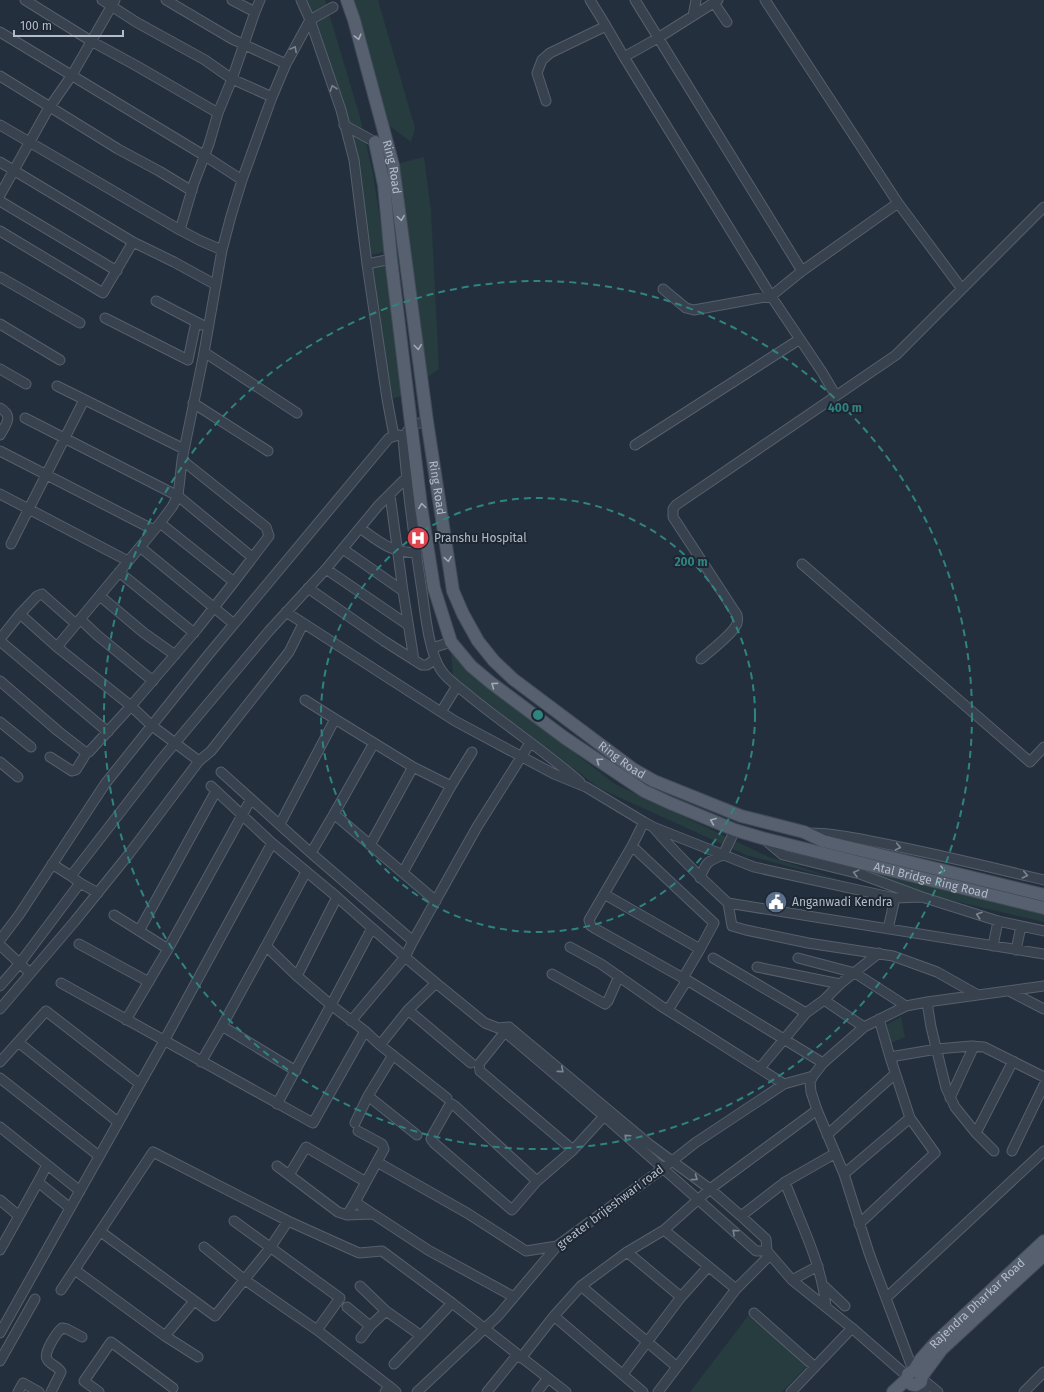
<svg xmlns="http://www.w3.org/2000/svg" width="1044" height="1392" font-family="'Fira Sans',sans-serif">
<rect width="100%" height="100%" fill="#242f3e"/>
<path fill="#263c3f" d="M301,0h24l35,117 13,57 12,78 -19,4 -12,-96z
M353,0h25l37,128 -4,14 -23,-17z
M424,157l7,54 8,158 -17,12 -29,-216z
M391,259l17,136 -21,4 -20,-135z
M451,651l46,42 118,91 154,73 78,25 -101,-27 -147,-67 -146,-111z
M837,862l207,47v13l-115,-27z
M901,1017l4,20 -14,6 -5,-18z
M748,1316l59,50 -25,26h-92z"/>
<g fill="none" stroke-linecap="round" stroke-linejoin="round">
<g stroke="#565f6c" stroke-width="11">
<path id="minor" d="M25,0l66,41 44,24 83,48
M102,0l34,22 69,38 27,19 40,18
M166,0l66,39 54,25
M232,0l23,12 5,-12
M301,0l9,20 31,90 13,50 13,104 20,135 7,37
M590,0l16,26
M635,0l167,271
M765,0l133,203 64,86
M714,3l13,19
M693,16l3,-16
M0,32l205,124 37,24
M624,57l34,-19 60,-38
M0,76l118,73 41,22 33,20
M546,101l-9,-28 5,-13 8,-7 56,-27 18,31 147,239 51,76 14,24
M0,125l180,105 14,-47 15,-39 9,-31 14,-34 23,-67
M344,125l31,17
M0,162l133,80 41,20 42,23
M0,195l47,-84 25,-36 43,-75
M0,201l117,70
M180,230l21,11 21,9
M0,231l103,62 30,-51
M367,264l24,-5
M0,277l80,46
M663,289l23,19 8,2 77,-14 31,-25 96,-68
M156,301l46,24
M105,318l83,42 8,-38
M0,324l60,36
M204,352l93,61
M0,369l26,15
M57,386l127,63
M193,403l75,48
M0,408c14,8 6,16 0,27
M25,418l153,78 -6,11 -12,16 -103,124 74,59 66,-77 37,-47 35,-46 -3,-9 -84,-67 21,-102 19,-108 9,-34 11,-36 30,-83 14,-33 24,-44 23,-13
M403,437c4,51 11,102 19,154 3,21 7,62 19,79 7,11 21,19 31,28 36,29 74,54 108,84
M635,445l165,-106
M0,451l154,79
M182,460l-4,36 74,61
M0,494l128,67
M390,495l13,96 11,69
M160,523l74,59
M360,528c21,15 30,24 57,25
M11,544l73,-144
M140,547l94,77
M343,549l60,42
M802,564l228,198 14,-15
M326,569l82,56
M119,572l75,61
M308,588l76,53 38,24h5l8,-6
M100,596l44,37 31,22
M286,612l169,109 99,53 32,13 58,35 9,5 101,40 141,31 27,-1
M20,614l17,-18 5,-2 34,30
M80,619l17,16 56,46
M0,639l20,-25 37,33
M0,641l108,91
M432,648l19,-6
M701,659c9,-8 29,-23 34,-32 3,-4 3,-8 2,-12l-64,-98v-8l3,-4 220,-150 148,-148
M0,681l58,50 27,21h4l42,-46 20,19 48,36 -70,93 -54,67 -75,88
M305,700l30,19
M441,712l16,-26
M0,722l31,25
M50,757l22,14 4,-1 11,-18
M199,761l12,-10 78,-99 14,-28
M0,762l18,15
M221,772l90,81 102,88
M211,786l61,57
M451,786l21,-34
M334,814l40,-71
M280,824l55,-105 78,48 -43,78
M654,828c23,27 48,51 74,75l316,51
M808,833c29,0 58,7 87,13 50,10 99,22 149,34
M764,839l19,16 77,19 62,23 76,24 46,10
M632,846l82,77 -14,26
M311,853l23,-39 102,87
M52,864l19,12
M403,872l48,-86 -38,-19
M700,878c6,-16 8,-17 23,-23l12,-25
M80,883l18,10
M604,894l96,55 -17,29 -87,-49 -5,-3 -2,-6 43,-74 12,-24
M728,903l4,23 14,4 62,13 85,13 44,16 41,23
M114,915l54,34
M372,928l33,29 8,-16 64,-114 53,-84
M888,929l7,-31
M139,931l77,-140
M0,940l19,-25 86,-131 104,-130 180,-216 10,-3 4,2 9,-12 15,-4
M79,944l70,38
M0,945l30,28
M266,946l40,-74
M993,946l5,-25
M570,947l31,17 60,42 123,78
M1016,950l5,-24
M713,958l93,55
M798,958l57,15 51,33
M757,967l83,17
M552,974l53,30 3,-3 11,-25
M61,983l252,140 52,-92 15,14 67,53
M436,983l49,40 13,5 11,-1
M0,986l20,-23 60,-80 -9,-7 89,-115 109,-130 57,-62 52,-63 29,-29
M1011,992l33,17
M824,1000l40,27
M927,1002l4,25 15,61 9,19 21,26 37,-72
M408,1010l63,53
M668,1010l19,-30 136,83
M879,1019l11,38 47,-8 34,-3 13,1 60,30
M126,1020l42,-71 83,-150
M351,1021l54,-64 31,26 -28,27 -28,35
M222,1026l44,-80 31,30 34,29 41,-77 -35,-31 -40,79
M509,1027l140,117 61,45 31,27 25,23 1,12 25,29 60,48 55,48
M504,1028l1,4 99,84 152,135h11
M508,1028l-29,36 1,7 93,79 -36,31
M18,1042l100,80
M0,1062l46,-51 94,73
M201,1062l21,-36 74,45
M760,1068l46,-55 18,-13 16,-16 39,-31
M0,1078l99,78
M368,1096l49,39
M950,1098l24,-52
M277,1104l54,-99 34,26
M452,1104l3,2 82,75 -25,29 -78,-67 -3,-4 1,-3 17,-30z
M355,1123l13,-27 25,-41
M0,1127l80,64
M976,1133l18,18
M827,1135l68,-61
M573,1150l34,-37
M1012,1151l32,-66
M377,1162l90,51 59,38 31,-5
M47,1165l-9,17 32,26
M277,1166l12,9
M844,1174l66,-56
M366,1182l-60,-35 -17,28 49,37 9,3 8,-13 73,48 86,47
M785,1182c15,40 37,82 41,125
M0,1200l19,16
M355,1202l29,-53 -2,-5 -24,-13
M347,1215l25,-1
M741,1216l44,-34 49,-28
M234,1221l106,77 -23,32 72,56
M859,1224l76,-71 -25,-35 -20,-61
M664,1230l72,59
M101,1232l114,84 55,-68 18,-27
M204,1247l41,33 72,50
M0,1250l38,-68
M627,1252l54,45
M75,1270l90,66 29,-35
M792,1280l26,-14
M360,1286l26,25
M581,1286l96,81
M824,1286l21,20
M61,1290l92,-138 135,69 71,32 23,-2 70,52
M886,1298l158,-147
M347,1307l23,19
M754,1313l61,54
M554,1316l89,76
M0,1333l164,-292 108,-198 65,54
M165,1336l33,21
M361,1338l9,-12 16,-15 34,24
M521,1358l33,-42 27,-30 46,-34 37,-22 46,-41 107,-79
M0,1361l35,-62
M394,1364l58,-61 114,89
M913,1370l-44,-117 -25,-79 -27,-64 -6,-18 -1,-10 3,-6 10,-13 41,-36 42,-21 21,-4 117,-16
M623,1374l58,-77 27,-30
M922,1379l16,13
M916,1385l9,7
M18,1392l5,-9 16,9
M51,1392l10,-20c-3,-6 -11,-7 -14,-13 -4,-6 10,-27 15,-31l5,1 15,8
M99,1392l-15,-11 27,-39 62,46
M385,1392l4,-6 7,6
M417,1392l81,-76 59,-70 105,-77 33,-26 89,-59 29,-8
M487,1392l30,-37
M537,1392l11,-14
M658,1392l78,-103 34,-34
M791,1392l61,-64
M1024,1392l20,-20"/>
</g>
<g stroke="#414a57" stroke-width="14">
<g id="major">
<path id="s1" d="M347,0l7,20 39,145 34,256 26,170 10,23 15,27 16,20 19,18 120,90 21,12 87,35 63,16 19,9 221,54"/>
<path id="s2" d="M375,142l9,43 7,74 30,247 13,82 17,54 20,24 19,16 75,56 67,45 12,8 26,12 65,27 27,8 99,25 183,45"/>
<path id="s3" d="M914,1370l4,1 4,5 -1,6 -5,3c-7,0 -10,-5 -8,-11l6,-4 7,-11 16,-18 107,-100"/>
<path d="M922,1376l20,-27 102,-94"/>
<path d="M893,1392l14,-13"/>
</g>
</g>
<use href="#minor" stroke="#38414e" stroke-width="9"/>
<use href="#major" stroke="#56606e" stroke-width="12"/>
</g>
<defs><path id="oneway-chevron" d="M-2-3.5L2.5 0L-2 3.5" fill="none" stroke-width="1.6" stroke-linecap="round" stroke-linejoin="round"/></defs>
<g stroke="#a1aab7">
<use href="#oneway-chevron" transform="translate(358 37) rotate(75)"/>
<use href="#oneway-chevron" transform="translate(401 218) rotate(82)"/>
<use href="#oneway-chevron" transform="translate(418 347) rotate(83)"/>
<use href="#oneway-chevron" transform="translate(422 506) rotate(-98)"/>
<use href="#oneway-chevron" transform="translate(448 559) rotate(81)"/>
<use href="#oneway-chevron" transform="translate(494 685) rotate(-144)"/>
<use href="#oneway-chevron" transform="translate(599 761) rotate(-145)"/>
<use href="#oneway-chevron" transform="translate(713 821) rotate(-158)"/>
<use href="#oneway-chevron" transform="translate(942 870) rotate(14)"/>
</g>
<g stroke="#7c8592">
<use href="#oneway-chevron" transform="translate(294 49) rotate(-62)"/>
<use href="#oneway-chevron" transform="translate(333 88) rotate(-109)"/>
<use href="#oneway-chevron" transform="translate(898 847) rotate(11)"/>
<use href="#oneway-chevron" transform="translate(856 873) rotate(-165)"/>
<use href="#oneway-chevron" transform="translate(1025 875) rotate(13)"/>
<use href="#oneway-chevron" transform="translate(979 915) rotate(-162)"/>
<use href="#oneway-chevron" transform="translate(561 1070) rotate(40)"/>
<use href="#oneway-chevron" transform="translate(627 1137) rotate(-138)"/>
<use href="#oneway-chevron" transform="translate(695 1178) rotate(36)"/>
<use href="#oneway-chevron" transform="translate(735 1232) rotate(-138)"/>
</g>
<g fill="none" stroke="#308480" stroke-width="2" stroke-dasharray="7 5">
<circle cx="538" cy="715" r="217"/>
<circle cx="538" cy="715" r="434"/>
</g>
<defs>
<g id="hospital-disc" transform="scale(1.15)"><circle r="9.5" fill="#e0444e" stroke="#1d2633"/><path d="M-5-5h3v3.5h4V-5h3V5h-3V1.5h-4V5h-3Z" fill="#fff"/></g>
<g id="civic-disc" transform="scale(1.15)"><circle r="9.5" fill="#5c6f8a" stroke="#1d2633"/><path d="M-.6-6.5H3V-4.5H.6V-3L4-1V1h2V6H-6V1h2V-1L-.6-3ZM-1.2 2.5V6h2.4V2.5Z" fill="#fff"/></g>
</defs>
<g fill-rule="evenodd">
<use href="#hospital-disc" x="418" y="538"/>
<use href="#civic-disc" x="776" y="902"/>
</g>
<g text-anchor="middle" stroke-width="4" stroke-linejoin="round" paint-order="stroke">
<g font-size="12" fill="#b4bcc9" stroke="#1d2633">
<text dy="4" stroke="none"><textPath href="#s1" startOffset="173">Ring Road</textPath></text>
<text dy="4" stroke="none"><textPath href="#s1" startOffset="497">Ring Road</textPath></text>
<text dy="4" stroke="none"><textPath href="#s1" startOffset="845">Ring Road</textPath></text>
<text dy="4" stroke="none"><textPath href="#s2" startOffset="1053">Atal Bridge Ring Road</textPath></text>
<text transform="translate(610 1207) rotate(-37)" y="4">greater brijeshwari road</text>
<text dy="4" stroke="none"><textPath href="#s3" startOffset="138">Rajendra Dharkar Road</textPath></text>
</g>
<g font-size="12" fill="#b4bcc9" stroke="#1d2633" text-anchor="start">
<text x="434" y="542">Pranshu Hospital</text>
<text x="792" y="906">Anganwadi Kendra</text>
</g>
</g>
<circle cx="538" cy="715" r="6" fill="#308480" stroke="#1d2633" stroke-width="2"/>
<g font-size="12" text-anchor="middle" font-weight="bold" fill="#308480" stroke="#1d2633" stroke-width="4" stroke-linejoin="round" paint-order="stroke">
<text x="845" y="412">400 m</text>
<text x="691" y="566">200 m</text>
</g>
<path d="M14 30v6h109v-6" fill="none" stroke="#b4bcc9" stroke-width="2"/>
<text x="20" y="30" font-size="12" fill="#b4bcc9" stroke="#1d2633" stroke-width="3" paint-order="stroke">100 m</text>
</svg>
